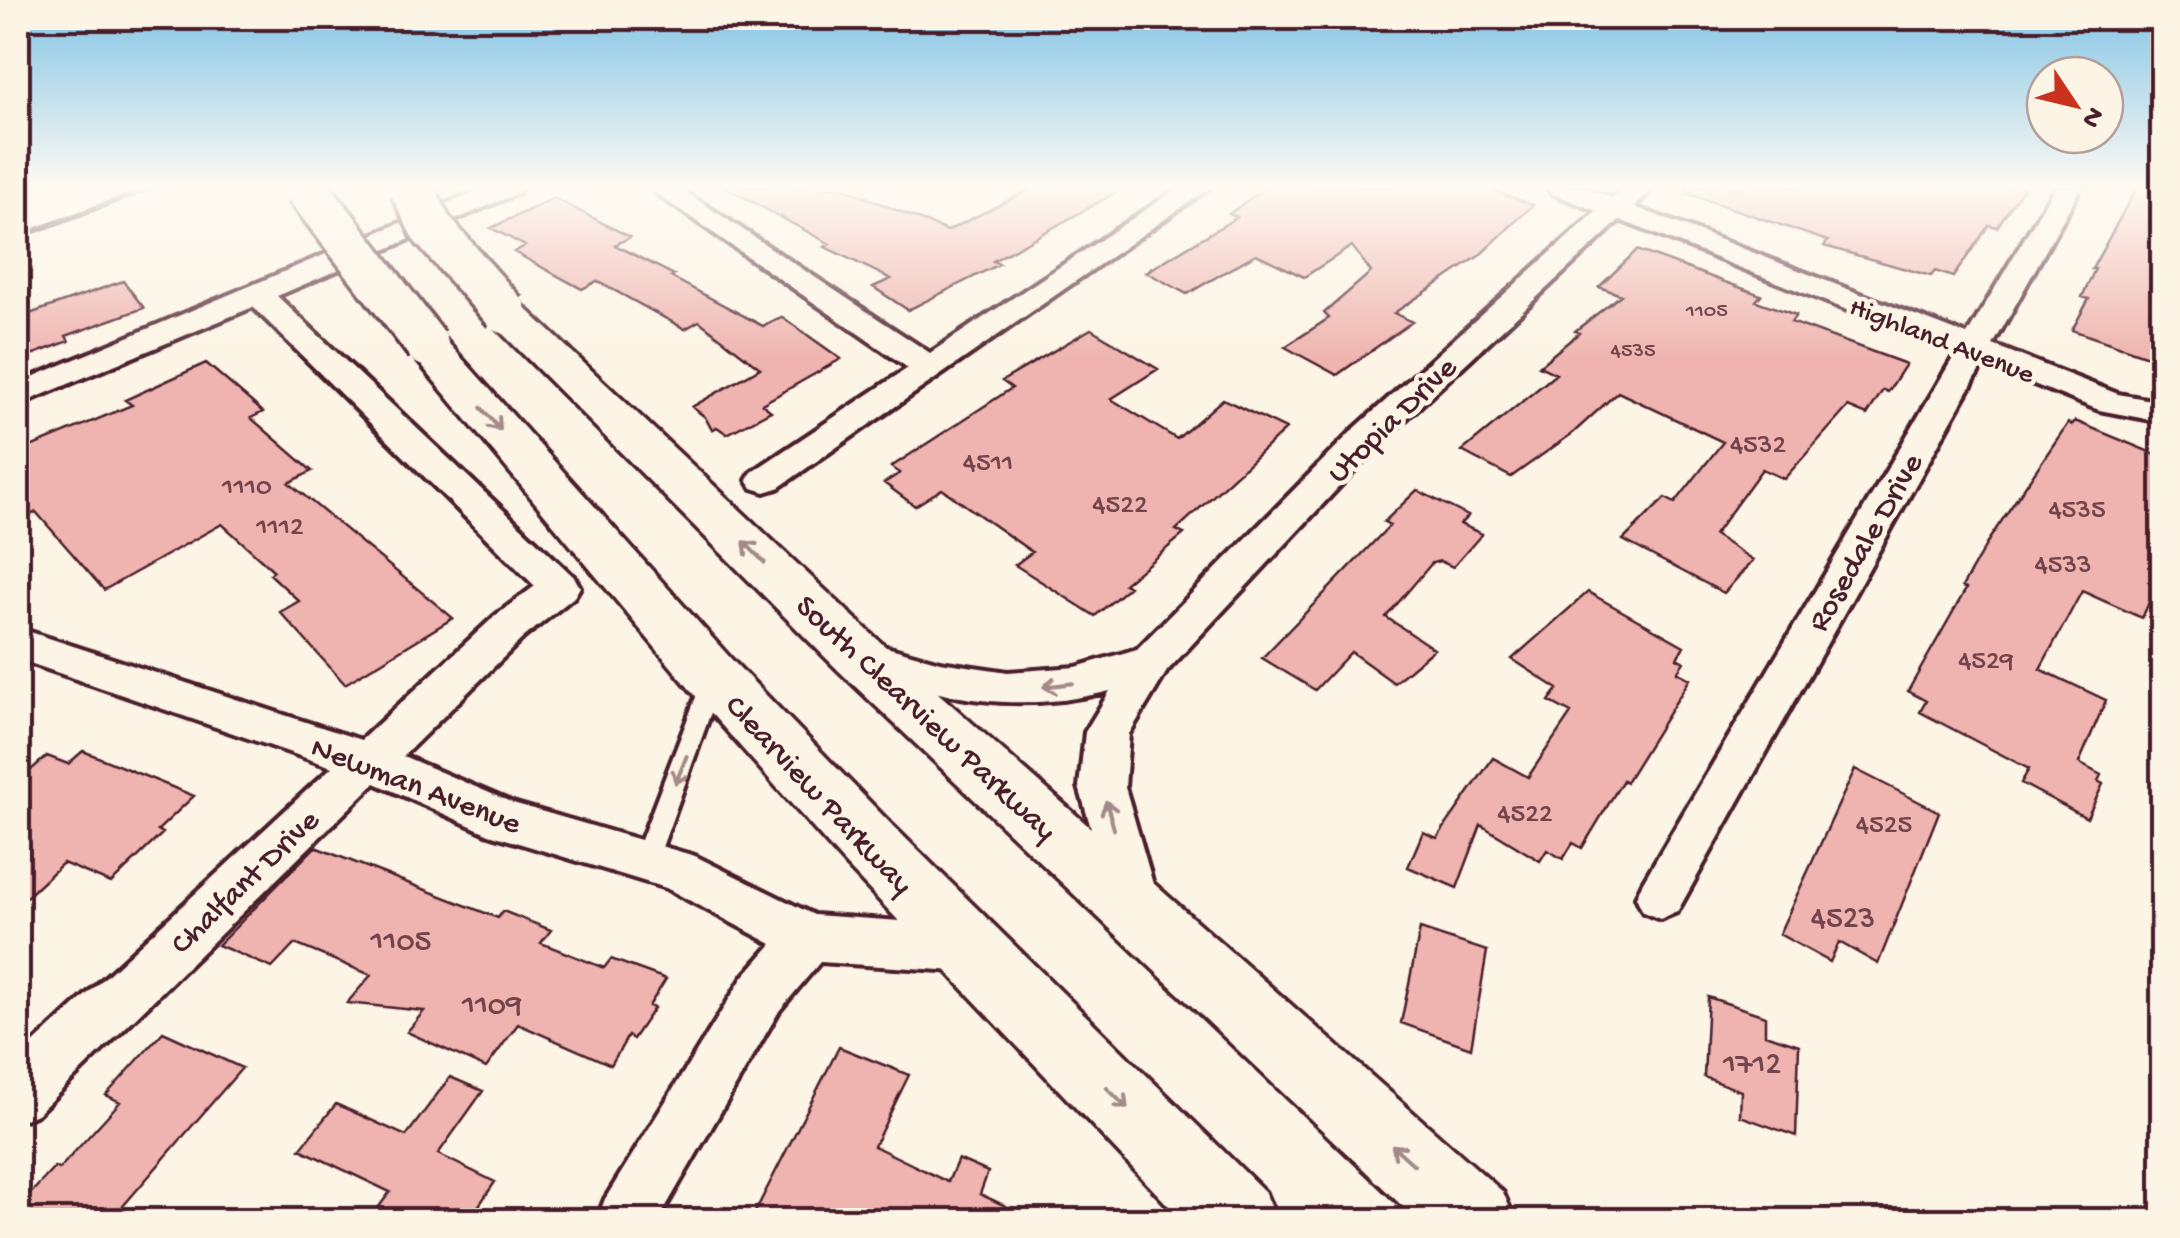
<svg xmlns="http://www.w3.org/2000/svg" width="2180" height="1238" font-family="'Gochi Hand',sans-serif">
<rect width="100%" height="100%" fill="#fcf5e5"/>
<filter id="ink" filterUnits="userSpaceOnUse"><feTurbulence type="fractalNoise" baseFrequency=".01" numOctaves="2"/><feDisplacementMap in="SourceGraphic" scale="20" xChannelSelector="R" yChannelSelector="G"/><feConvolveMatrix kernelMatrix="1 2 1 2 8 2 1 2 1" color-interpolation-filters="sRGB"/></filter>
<g filter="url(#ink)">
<path fill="#efb4af" stroke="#4a1f2b" stroke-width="2.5" d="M725,187h116l106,44 88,-44h91l-133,74 6,3 -91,46 -35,-23 18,-8 -66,-32 5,-3z
M1266,187h218l49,18 -54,51 -85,57 18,9 -75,53 -52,-28 44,-29 -5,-5 47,-41 -19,-26 -48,31 -48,-23 -69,40 -41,-22 91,-55 -8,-3z
M1687,187h337l-27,40 -8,-2 -36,52 -18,-6 -4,5 -107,-30 4,-5 -142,-48z
M2137,187h25v174l-90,-31 17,-31 -7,-2 13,-28h-3z
M554,198l76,39 -15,8 59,30 -3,2 92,49 19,-9 59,42 -79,45 9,7 -44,23 -10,-7 -5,3 -7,-13 -13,-10 68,-39 -61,-47 -14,8 -88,-48 -15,8 -68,-37 11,-6 -34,-18z
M1637,250l124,45 -5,6 40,14 -5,7 115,42 -18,28 -5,-2 -16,25 -19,-8 -64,72 -22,-10 -48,66 39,25 -29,33 -101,-53 42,-42 10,5 48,-61 -105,-50 -45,41 -62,44 -49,-26 94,-77 -17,-8 40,-33 -4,-2 46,-36 -22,-8z
M123,281l21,27 -78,28 3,5 -51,19v-42z
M1091,329l67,40 -47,30 66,40 46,-40 63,30 -110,101 8,4 -60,50 5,3 -34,29 -80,-51 17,-13 -90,-63 -27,17 -31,-23 16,-10 -9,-6 121,-79 -10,-7z
M206,363l57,49 -12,6 61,53 -23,12 164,135 -108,66 -65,-72 19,-11 -29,-27 4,-3 -52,-47 -118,66 -68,-78 -18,9v-69l114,-47 -7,-5z
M2075,421l87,36v117l-20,44 -60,-27 -42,78 66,31 -27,63 22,12 -3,6 5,3 -16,34 -66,-35 8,-14 -109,-57 6,-11 -18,-10 58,-102 -4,-2 28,-49 78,-115 4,2z
M1417,490l51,26 -8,8 22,10 -29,33 -13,-6 -8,2 -46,54 48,32 -40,34 -43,-31 -36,38 -53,-32 128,-133 -6,-3z
M1588,592l96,54 -7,12 7,4 -7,10 13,7 -64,103 -3,-2 -41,68 -9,-5 -10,16 -16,-9 -7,11 -59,-36 -24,63 -49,-21 15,-35 14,6 56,-80 35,19 43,-64 -22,-12 9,-12 -46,-30z
M83,751l111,45 -36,34 5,3 -52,50 -48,-20 -45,42v-124l29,-25 21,8z
M1855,769l84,43 -61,152 -39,-22 -9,20 -51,-28z
M315,847l183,71 5,-7 48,19 -10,13 63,25 7,-9 55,20 -17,27 5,2 -21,31 -5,-3 -17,29 -93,-41 -32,44 -79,-36 17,-21 -77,-8 24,-28 -76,-31 -23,24 -54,-23z
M1420,929l67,22 -16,97 -70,-25z
M1708,997l57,19v18l34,11 -3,91 -56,-20 1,-25 -37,-14z
M163,1032l79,36 -131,152h-93v-13l37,-40 4,2 61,-67 -14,-7z
M839,1047l70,28 -35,71 74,36 10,-23 30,13 -8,22 55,26h-284z
M450,1077l33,14 -45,63 57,28 -26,38h-100l21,-28 -90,-43 36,-45 70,32z"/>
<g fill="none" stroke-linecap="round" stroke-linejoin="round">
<g stroke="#4a1f2b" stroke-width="8">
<path id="service" d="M713,671l7,2 3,6 -66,182 -4,7 -8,3 -8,-3 -4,-7 70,-182 3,-6z"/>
</g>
<g stroke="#4a1f2b" stroke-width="8">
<path id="minor" d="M486,187h36l-4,6 -241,103 297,281 6,10 -6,10 -51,41 -120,118 110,47 182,53 119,59 157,11 18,7 7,16 -7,16 -18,7 -151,-10 -41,49 -121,209h-61l8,-21 138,-222 29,-33 -106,-56 -177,-54 -114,-51 -338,331 -19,8v-64l314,-291 -314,-108v-31l343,112 134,-124 40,-30 -282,-279 -235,98v-22z
M647,187h31l252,166 250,-166h31l-433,301 -13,4 -13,-4 -5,-8 5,-8 156,-104z
M1547,187h37l28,11 12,-11h29l-18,20 332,128 88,-148h26l-88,158 125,49 44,8v20l-63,-12 -116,-46 -306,548 -17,7 -17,-7 -7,-15 7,-15 313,-529 -336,-133 -242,225 -211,226 -38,63 -4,53 34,118 -7,16 -17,6 -17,-6 -39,-134 6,-55 25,-41c-96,24 -167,7 -260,-23l-6,-11 6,-11 15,-5 75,21 68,10 68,-5 61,-18 217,-220 243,-218 -46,-18z"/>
</g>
<g stroke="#4a1f2b" stroke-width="7">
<path id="trunk" d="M505,299l15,4 358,337 625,552 12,28h-98l-579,-550 -348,-349 -6,-9 6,-9z
M427,332l15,4 291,325 157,162 375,369 12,28h-95l-338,-357 -151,-170 -281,-339 -7,-9 7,-9z"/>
</g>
<use href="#service" fill="#fcf5e5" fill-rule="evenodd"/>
<use href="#minor" fill="#fcf5e5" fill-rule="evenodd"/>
<use href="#trunk" fill="#fcf5e5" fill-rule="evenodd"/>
<path stroke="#4a1f2b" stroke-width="6" d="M18,237l135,-50"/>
<g stroke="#4a1f2b" stroke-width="49" stroke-linecap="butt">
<path id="trunk-bridge" d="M305,187l122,158
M411,187l20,41 74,84"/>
</g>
<use href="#trunk-bridge" stroke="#fcf5e5" stroke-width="42"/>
</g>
<defs><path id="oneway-shaft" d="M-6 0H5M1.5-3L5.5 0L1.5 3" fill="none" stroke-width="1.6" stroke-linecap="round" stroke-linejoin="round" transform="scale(2.5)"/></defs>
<g stroke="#a38a88">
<use href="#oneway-shaft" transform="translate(491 419) rotate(49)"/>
<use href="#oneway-shaft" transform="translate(754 552) rotate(-135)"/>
<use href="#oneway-shaft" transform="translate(1058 685) rotate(173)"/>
<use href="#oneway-shaft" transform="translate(681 770) rotate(112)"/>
<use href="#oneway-shaft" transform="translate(1110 815) rotate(-106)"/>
<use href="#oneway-shaft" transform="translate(1117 1098) rotate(45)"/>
<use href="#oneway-shaft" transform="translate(1403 1155) rotate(-138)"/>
</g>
</g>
<linearGradient id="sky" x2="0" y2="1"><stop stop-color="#83c4e6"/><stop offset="0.52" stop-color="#fefaf3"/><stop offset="1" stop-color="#fefaf3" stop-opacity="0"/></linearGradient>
<rect width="2180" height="360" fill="url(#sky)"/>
<g text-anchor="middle" stroke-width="9" stroke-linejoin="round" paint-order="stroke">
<g font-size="22" fill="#73444c">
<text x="1707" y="316">1105</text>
<text x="1633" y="356">4535</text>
</g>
<g font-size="28" fill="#4a1f2b" stroke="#fcf5e5">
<text transform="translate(1943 338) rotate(21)" y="10">Highland Avenue</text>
</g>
<g font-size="28" fill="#73444c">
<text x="1758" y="452">4532</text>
<text x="988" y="470">4511</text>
<text x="247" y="494">1110</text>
<text x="1120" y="512">4522</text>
<text x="2077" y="517">4535</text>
<text x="280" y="534">1112</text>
<text x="2063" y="572">4533</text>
<text x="1986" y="668">4529</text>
<text x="1525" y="821">4522</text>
<text x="1884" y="832">4525</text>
</g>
<g font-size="32" fill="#4a1f2b" stroke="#fcf5e5">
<text transform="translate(1390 418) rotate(-44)" y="11">Utopia Drive</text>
<text transform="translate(1863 541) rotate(-60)" y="11">Rosedale Drive</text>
<text transform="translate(928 716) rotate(43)" y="11">South Clearview Parkway</text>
<text transform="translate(417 783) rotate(21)" y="11">Newman Avenue</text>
<text transform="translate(821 793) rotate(47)" y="11">Clearview Parkway</text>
<text transform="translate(243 880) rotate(-44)" y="11">Chalfant Drive</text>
</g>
<g font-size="32" fill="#73444c">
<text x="1843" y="926">4523</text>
<text x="401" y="949">1105</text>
<text x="492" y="1013">1109</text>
<text x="1752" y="1072">1712</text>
</g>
</g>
<rect width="2180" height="1238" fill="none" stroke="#fcf5e5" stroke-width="60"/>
<rect x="30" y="30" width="2120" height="1178" fill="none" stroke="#4a1f2b" stroke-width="4" filter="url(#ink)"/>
<g transform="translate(2075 105) rotate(125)"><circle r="48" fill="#fcf5e5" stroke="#b59f9b" stroke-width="2.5"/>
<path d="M0-8L18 38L0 25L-18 38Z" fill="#c8321e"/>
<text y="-15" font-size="28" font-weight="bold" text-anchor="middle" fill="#4a1f2b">N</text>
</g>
</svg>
